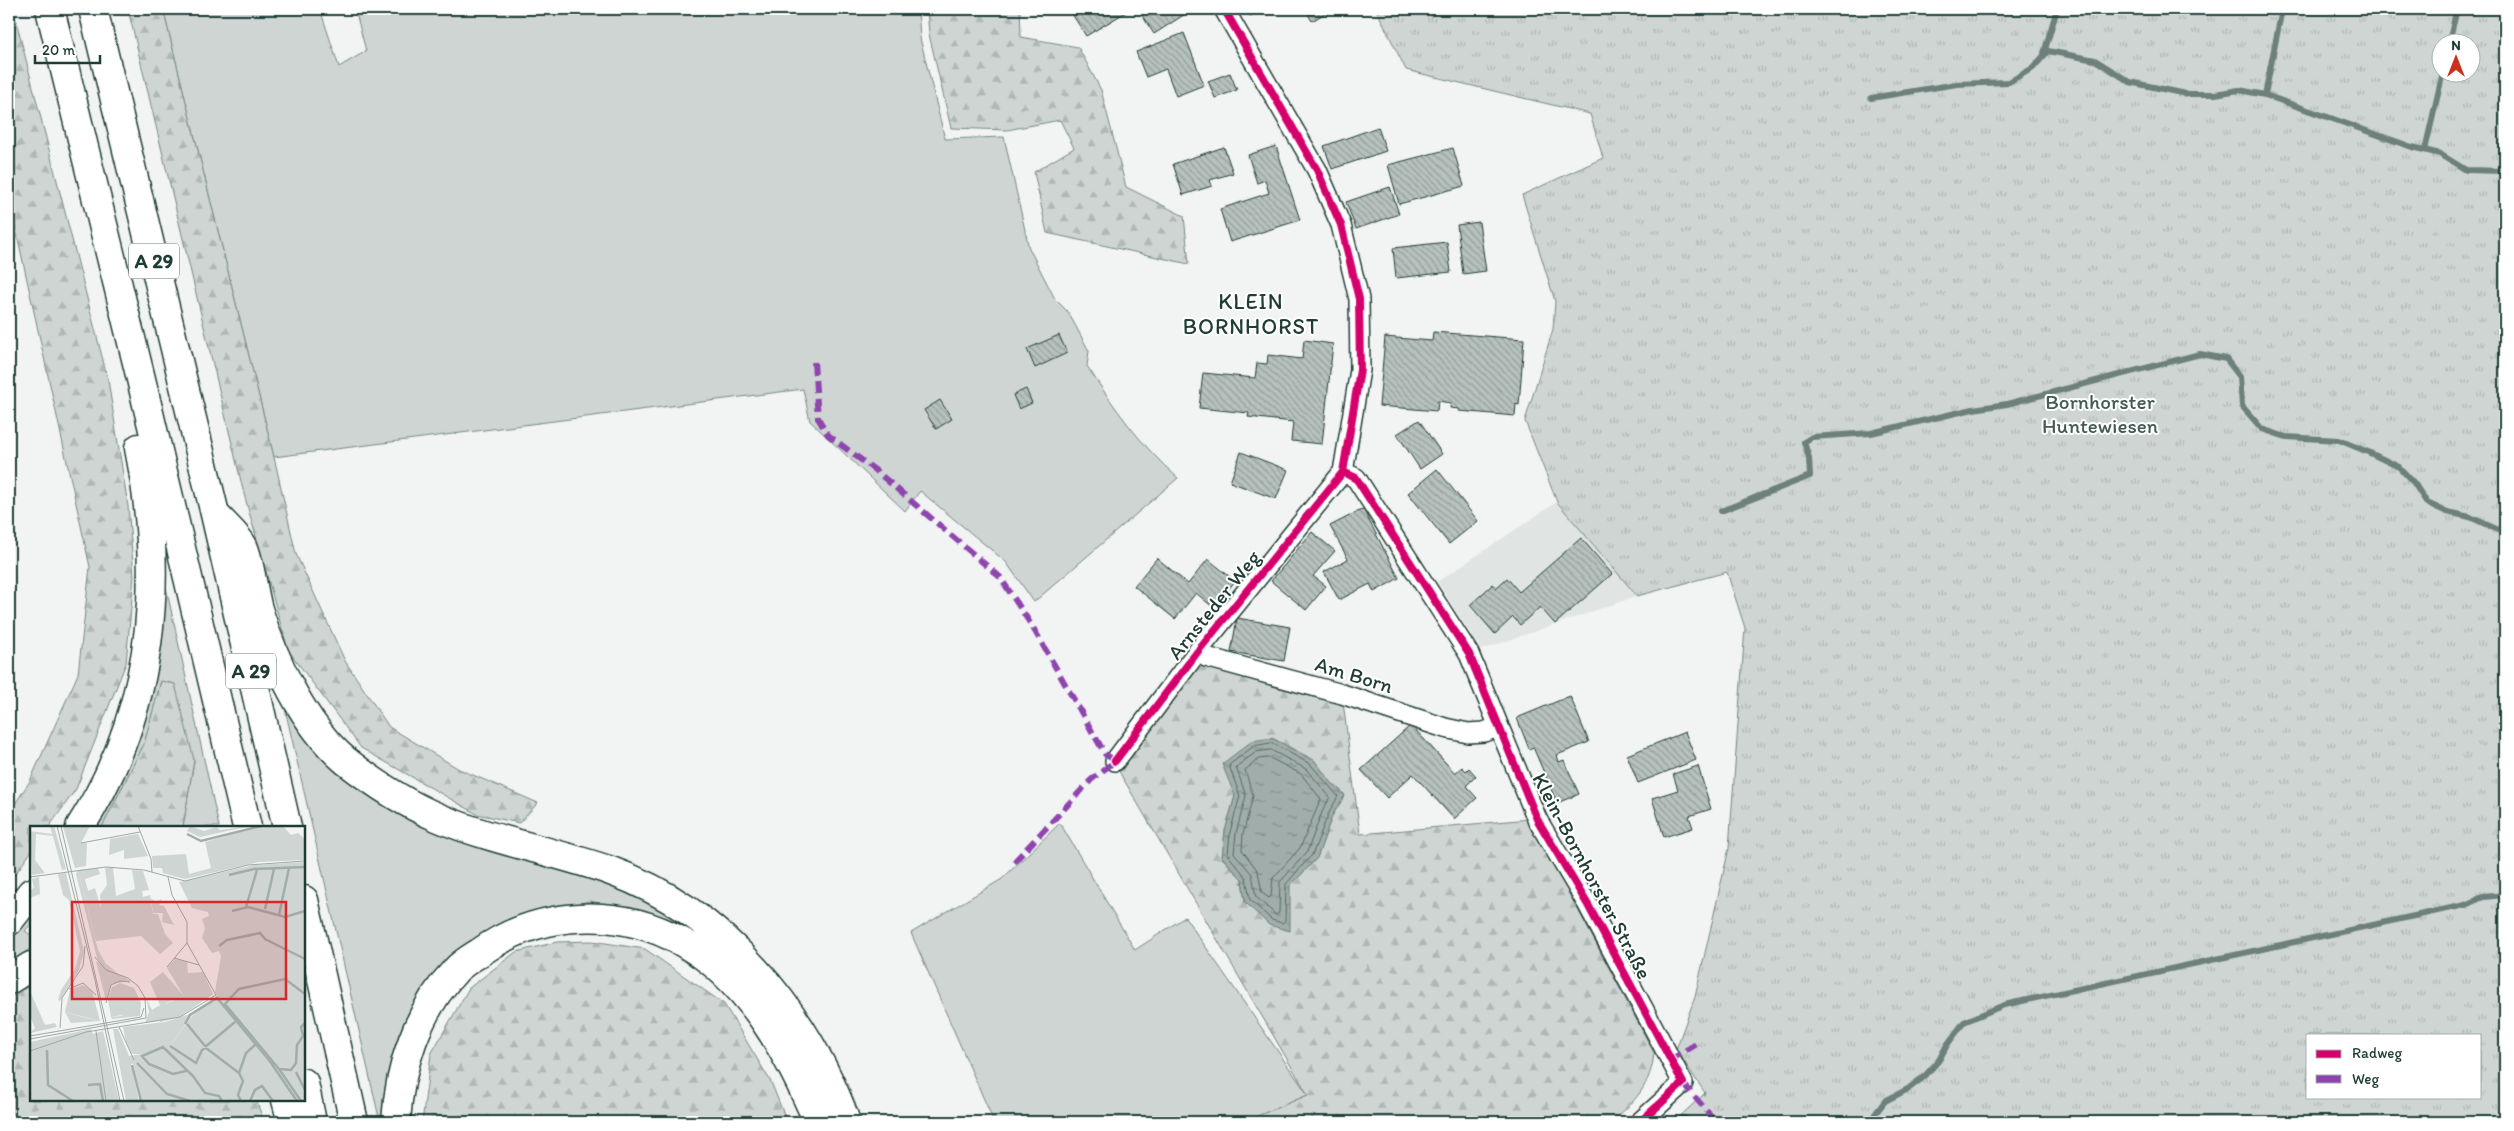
<svg xmlns="http://www.w3.org/2000/svg" width="2514" height="1131" font-family="Itim,sans-serif">
<defs>
<pattern id="forest-firs" width="22" height="20" patternUnits="userSpaceOnUse" patternTransform="scale(1.25)"><rect width="22" height="20" fill="#ced5d3"/><path d="M5 1l3.5 6h-7zM16 11l3.5 6h-7z" fill="#b0b8b6"/></pattern>
<pattern id="park-tufts" width="24" height="20" patternUnits="userSpaceOnUse" patternTransform="scale(1.25)"><rect width="24" height="20" fill="#ced5d3"/><path d="M3 7l-1-3M5 7V3M7 7l1-3M15 17l-1-3M17 17v-4M19 17l1-3" fill="none" stroke="#b0b8b6"/></pattern>
<pattern id="water-ripples" width="26" height="14" patternUnits="userSpaceOnUse" patternTransform="scale(1.25)"><rect width="26" height="14" fill="#a1adaa"/><path d="M2 4q2-2 4 0t4 0M15 11q2-2 4 0t4 0" fill="none" stroke="#838e8b"/></pattern>
<pattern id="building-back-hatch" width="6" height="6" patternUnits="userSpaceOnUse" patternTransform="scale(1.25)"><rect width="6" height="6" fill="#b7c1bd"/><path d="M-1 5l2 2M0 0l6 6M5-1l2 2" fill="none" stroke="#949e9a"/></pattern>
</defs>
<rect width="100%" height="100%" fill="#f2f3f3"/>
<filter id="ink" filterUnits="userSpaceOnUse"><feTurbulence type="fractalNoise" baseFrequency=".02" numOctaves="2"/><feDisplacementMap in="SourceGraphic" scale="10" xChannelSelector="R" yChannelSelector="G"/><feConvolveMatrix kernelMatrix="1 2 1 2 8 2 1 2 1" color-interpolation-filters="sRGB"/></filter>
<g filter="url(#ink)">
<path fill="#e0e4e3" d="M1557,502l80,94 -156,54 -44,-68z"/>
<path fill="#ced5d3" stroke="#768984" d="M163,9h157l19,58 27,-16 -11,-42h563l2,29 25,101 59,-2 25,111 26,51 13,13 21,39 -2,15c27,41 53,79 91,112l-144,124 -28,-40 -86,-71 -15,20 -95,-90 -7,-32 -529,68z
M162,569l57,258h-36l11,-67 -33,-79 -17,63 -42,83h-11l46,-87 20,-73z
M280,687l82,100 258,99 63,38 -93,-23 -68,14 -73,44 -58,163h-11z
M1060,823l75,127 50,-33 123,178 -65,27h-249l-83,-189 91,-54z
M31,908v16l-6,7 6,4v13l-22,16v-28z"/>
<path fill="url(#forest-firs)" stroke="#768984" fill-rule="evenodd" d="M9,9h4l95,371 20,126 6,70 -8,87 -50,126 -27,38h-18v25l-22,31v-70l21,-32 48,-107 12,-107 -81,-369z
M128,9h35l111,448 22,97 49,107 44,66 70,42 79,34 -19,20 -42,-9 -116,-66 -73,-98 -44,-156z
M927,9h93l1,28 57,10 23,43 25,97 58,29 5,48 -142,-31 -13,-61 40,-24 -14,-28 -53,10 -56,-2 -22,-94z
M1202,661l141,41 17,132 170,-15 124,234c-3,32 -19,49 -43,69h-368l65,-27 -191,-327 13,-11zM1314,760l17,22 14,13 -13,21 -15,42 -27,28 -45,17 -3,-24 -20,-21 3,-27 10,-35z
M161,681l14,3 19,76 -11,67h-81l42,-83z
M592,941l53,8 79,55 47,78 16,40h-365l9,-68 38,-66 47,-36 41,-10z
M31,986v114h225l8,22h-255v-124l6,-6z"/>
<path fill="url(#park-tufts)" stroke="#768984" fill-rule="evenodd" d="M1376,9h1129v1113h-831l31,-29 -29,-44 19,-52 34,-149 16,-220 -18,-56 -90,24 -80,-94 -32,-81 28,-92 2,-28 -33,-106 81,-37 -13,-44 -184,-44zM2442,42h30v30h-30zM2308,1035h172v62h-172z"/>
<path fill="url(#water-ripples)" stroke="#6d807b" d="M1272,738l42,22 17,22 14,13 -13,21 -15,42 -27,28v45l-21,-6 -24,-23 -3,-23 -20,-22 3,-26 10,-35 -13,-32 30,-23z"/>
<g fill="none" stroke-linecap="round" stroke-linejoin="round">
<path stroke="#536a63" stroke-width="1" d="M1272,743l38,21 28,32 -10,19 -16,40 -26,29 -1,37 -3,2 -10,-3 -22,-20 -4,-23 -18,-22 2,-23 10,-36 -11,-31 25,-19z
M1271,750l35,19 24,28 -8,15 -15,40 -27,30 -1,31 -3,2 -20,-18 -4,-23 -18,-21 2,-20 10,-37 -10,-29 20,-15z
M1270,758l31,16 20,25 -21,49 -27,30 -2,18 -2,2 -7,-5 -4,-22 -16,-21 1,-16 10,-38 -8,-26 14,-11z"/>
<path stroke="#6d807b" stroke-width="6" d="M2449,42l8,-33
M2044,53l13,-44
M2265,95l17,-86
M1871,98l86,-14 52,-2 24,-14 15,-17 47,9 35,22 56,12h29l24,-4 26,5 147,52 28,7 26,16 39,1
M2425,150l18,-78
M1721,511l89,-35 -1,-18 -5,-16 8,-5 59,-4 102,-24 34,-5 193,-50 26,5 14,18 2,29 20,23 24,8 53,3 29,12 31,15 15,16 13,20 20,9 23,5 35,16
M1670,1122l14,-4 9,4
M1869,1122l16,-21 23,-12 17,-13 14,-16 8,-15 17,-23 40,-17 461,-100 18,-8 22,-2"/>
</g>
<path fill="url(#building-back-hatch)" stroke="#1f3d34" d="M1069,9h62l-45,27z
M1138,9h51l1,2 -36,23z
M1247,9h17l-14,7z
M1305,9h27l-20,12z
M1184,33l20,52 -28,11 -10,-27 -20,8 -10,-25z
M1230,73l7,17 -22,8 -7,-17z
M1378,127l8,24 -54,18 -8,-23z
M1276,146l24,74 -70,22 -10,-33 49,-16 -4,-13 -8,3 -9,-28z
M1224,147l9,26 -23,7 2,6 -29,9 -10,-31z
M1453,148l11,38 -65,18 -11,-39z
M1390,187l9,27 -43,15 -10,-27z
M1479,222l7,49 -23,3 -6,-49z
M1447,242l4,30 -55,6 -3,-30z
M1433,332l91,7 -5,66 -3,-1 -1,12 -56,-5v-2l-9,-1 1,-5 -13,-2 -1,10 -58,-5 6,-69 47,4z
M1059,335l8,18 -32,15 -8,-19z
M1304,340l29,4 -11,100 -31,-3 2,-19 -45,-5 1,-4 -50,-5 4,-35 52,5 2,-15 10,1 1,-9 34,4z
M1026,389l6,14 -13,6 -6,-14z
M940,400l12,19 -16,10 -12,-19z
M1419,420l23,34 -22,15 -23,-35z
M1241,452l47,18 -12,29 -46,-17z
M1437,469l41,52 -29,23 -41,-51z
M1363,509l36,69 -25,14 -4,-8 -31,16 -15,-28 24,-13 -18,-33z
M1312,532l23,19 -22,25 13,10 -20,24 -35,-29z
M1581,538l31,36 -57,50 -15,-17 -20,18 -7,-8 -18,17 -25,-29 23,-21 3,4 11,-10 12,14z
M1157,558l31,26 20,-25 27,22 -21,27 -18,-15 -21,26 -41,-33z
M1237,618l53,9 -6,34 -53,-9z
M1570,696l19,46 -32,13 2,7 5,-2 15,34 -22,9 -24,-56 -4,2 -12,-31z
M1411,725l44,48 7,-6 4,4 3,-3 7,8 -10,10 11,12 -23,21 -41,-45 -26,24 -26,-28z
M1685,732l11,28 -58,23 -11,-28z
M1698,766l13,43 -22,7 4,12 -29,9 -12,-39 26,-8 -5,-16z"/>
<g fill="none" stroke-linecap="round" stroke-linejoin="round">
<g stroke="#1f3d34" stroke-width="22">
<path id="street" d="M1343,472l13,6 113,176 68,165 51,86 95,178 -43,39
M1198,651l8,6 136,37 103,34 23,5 16,-1 14,-5
M1115,761l83,-110 145,-179 17,-102 -1,-71 -18,-74 -24,-55 -93,-161"/>
</g>
<g stroke="#1f3d34" stroke-width="31">
<path id="highway" d="M50,9l91,370 106,448
M93,9l122,505 72,313
M215,514c8,10 21,20 28,32 7,14 10,46 15,63 16,52 46,117 88,152 28,22 58,42 91,56 56,24 117,34 174,54 112,40 196,142 235,251
M80,827c74,-115 85,-247 59,-379
M304,900l50,222
M9,921l22,-28
M9,980l22,-14
M304,1083l8,39
M286,1100l6,22
M396,1122c3,-54 21,-111 59,-151 6,-7 16,-13 24,-18 60,-43 139,-47 203,-11 67,37 107,112 136,180"/>
</g>
<use href="#street" stroke="#fff" stroke-width="19"/>
<use href="#highway" stroke="#fff" stroke-width="28"/>
<path stroke="#8e44ad" stroke-width="6" stroke-dasharray="12 6" stroke-linecap="butt" d="M814,362l4,56 10,17 48,36 124,106 32,49 73,128 10,7 -24,19 -77,82
M1670,1060l26,-16
M1683,1083l33,39"/>
<g stroke="#fff" stroke-width="11">
<path id="cycleway" d="M1343,472l13,6 113,176 68,165 51,86 95,178 -43,39
M1115,761l83,-110 145,-179 17,-102 -1,-71 -18,-74 -24,-55 -93,-161"/>
</g>
<use href="#cycleway" stroke="#d6006c" stroke-width="8"/>
</g>
</g>
<g text-anchor="middle" stroke-width="4" stroke-linejoin="round" paint-order="stroke">
<g fill="#fff" stroke="#627771" stroke-width="1">
<rect x="129" y="243.5" width="50" height="35" rx="4"/>
<rect x="226" y="653.5" width="50" height="35" rx="4"/>
</g>
<g font-size="20" font-weight="bold" fill="#1f3d34">
<text x="154" y="268">A 29</text>
<text x="251" y="678">A 29</text>
</g>
<g font-size="21" fill="#425b54" stroke="#fff">
<text x="2100" y="409">Bornhorster<tspan x="2100" dy="24">Huntewiesen</tspan></text>
</g>
<g font-size="21" fill="#1f3d34" stroke="#fff">
<text transform="translate(1214 605) rotate(-51)" y="7">Arnsteder Weg</text>
<text transform="translate(1354 675) rotate(17)" y="7">Am Born</text>
<text transform="translate(1592 876) rotate(62)" y="7">Klein-Bornhorster Straße</text>
</g>
<g font-size="22" letter-spacing="1" fill="#1f3d34" stroke="#fff">
<text x="1251" y="309">KLEIN<tspan x="1251" dy="25">BORNHORST</tspan></text>
</g>
</g>
<g transform="translate(30 826)">
<rect width="275" height="275" fill="#f2f3f3"/>
<path d="M160,0l14,5 12,-4 4,3 30,-4 -50,11 -13,-6zM232,0h21l8,9 7,-2 7,6v21l-46,2 -74,17 -22,-6 -1,-5h-9l-1,-12 34,-2 3,20 22,-6 -6,-26zM108,8l10,22 -24,3v-9l-15,5 1,-16zM68,42l2,6 -15,5 3,12 7,-3 6,20 -1,-13 7,-10 -2,-17h8l3,28 19,-7 -3,-19 11,1 6,19 -7,1 1,6 7,-2 3,19h5l7,20 8,9 -13,11 -19,-18 -45,5 -18,-71zM9,51l1,17 -10,4v-8l4,-2 -2,-9zM66,135l35,20 -20,3 -5,17zM133,146l21,24 -18,7 -7,18 -14,2 4,-11 -3,-15 6,13 8,-5 -10,-23zM111,177l-1,13 -28,3 -1,-2 10,-1zM35,186l21,6 14,3 -29,2z" fill="#ced5d3"/>
<path d="M20,0h4l12,43 -4,1 -9,-34 -17,-2 -1,26 10,13 -13,2 -2,-44 22,3zM33,0h27l-9,17h6l-1,23 -11,2zM48,44l20,80 8,14 11,8 -14,-6 -6,-8 -21,-84zM36,47l18,78 -5,19 -19,31 -2,-1 3,-10 14,-21 5,-18 -11,-51 -6,-5 -5,-21zM121,72l4,4 7,-3 -3,6 5,1 10,19 -12,-3 1,-9h-10zM145,133l12,3 1,11 15,-1 10,22 -33,23 -20,5 -2,-5 5,-12 21,-9 -17,-28zM90,157l14,5 7,15 -15,11 -15,3 -3,-18 4,-12zM53,159l9,6 8,30 -35,-9 5,-22zM0,165l15,34 10,-2 2,4 -27,6 5,-5 -5,-12zM163,187l-22,32 -45,-3 -3,-15 42,-5zM83,203h5l11,27 13,-2 5,5 -16,5 8,37h-13z" fill="#ced5d3"/>
<path d="M275,36v239h-163l-9,-38 14,-4 -5,-5h-10l-6,-12 32,-6 13,9 20,-28 26,-21 -2,-4 6,-36 -2,-5 -7,2 -10,-15 3,-10 -3,-9 7,-3 -1,-4 -16,-4 -13,-26 75,-17zM61,203l2,5 10,-3 16,70h-89v-59z" fill="#ced5d3"/>
<path fill="none" stroke="#a1adaa" stroke-width="2.5" d="M157,8l14,7 60,-15M199,49l25,-6 51,-2M216,81l11,-37M235,83l9,-40M202,85l16,-4 37,10 20,-6M249,89l10,-47M189,120l8,-6 33,-7 5,6 40,20M155,198l5,-9 27,-17 52,62 28,41M157,198l18,22M140,220l26,17 6,-13 4,-2 33,25 4,8 -5,14 3,6M175,221l30,-25M17,224l1,35 25,16M107,237l30,31 23,7M102,239l9,36M249,243l-54,-65 14,-15 46,-10 20,15M156,245l-13,3 -24,-10 -7,-8 21,-9 30,29 12,17 14,3 3,5M266,246l9,18M209,247l7,-20 9,-8M58,259l12,-1 3,17M220,275l5,-11 7,-4 11,15M271,275l-22,-32 12,1 5,-7 1,-18 6,-9 -2,-9 4,-4"/>
<path fill="none" stroke="#9eaaa7" stroke-width="1" d="M27,0l38,154 25,121M31,0l63,275M108,0l13,33 1,13M51,17l59,-11M0,51l76,-10 38,3 41,11 63,-16 57,-4M144,132l25,7M137,141l20,-24M39,163l14,-6 13,12M76,177l5,-18 9,-4 10,1M89,201l15,33M30,202l2,-30 21,-32 2,-20M66,205l10,70M0,210l111,-19 3,-9M0,213l116,-21 -1,-20 -7,-12 -10,-8 -22,-8 -11,-13M0,225l56,-19 94,-15 36,-22 -29,-52v-21l-15,-27 -4,-18"/>
<path fill="#d62828" fill-opacity="0.15" stroke="#d62828" stroke-width="2.5" d="M42,76h214v97h-214z"/>
<rect width="275" height="275" fill="none" stroke="#1f3d34" stroke-width="2.5"/>
</g>
<rect width="2514" height="1131" fill="none" stroke="#fff" stroke-width="30"/>
<rect x="15" y="15" width="2484" height="1101" fill="none" stroke="#1f3d34" stroke-width="2" filter="url(#ink)"/>
<rect x="2306" y="1034" width="175" height="65" fill="#ffffff" stroke="#a5b1ae"/>
<rect x="2316" y="1050" width="25" height="8" fill="#d6006c" stroke="#a5b1ae"/>
<text x="2352" y="1058" font-size="15" fill="#1f3d34">Radweg</text>
<rect x="2316" y="1075" width="25" height="8" fill="#8e44ad" stroke="#a5b1ae"/>
<text x="2352" y="1084" font-size="15" fill="#1f3d34">Weg</text>
<g transform="translate(2456 58)"><circle r="24" fill="#ffffff" stroke="#a5b1ae"/>
<path d="M0-4L9 19L0 12L-9 19Z" fill="#c8321e"/>
<text y="-8" font-size="14" font-weight="bold" text-anchor="middle" fill="#1f3d34">N</text>
</g>
<path d="M35 55v8h65v-8" fill="none" stroke="#1f3d34" stroke-width="2.5"/>
<text x="42" y="55" font-size="15" fill="#1f3d34" stroke="#ffffff" stroke-width="4" paint-order="stroke">20 m</text>
</svg>
